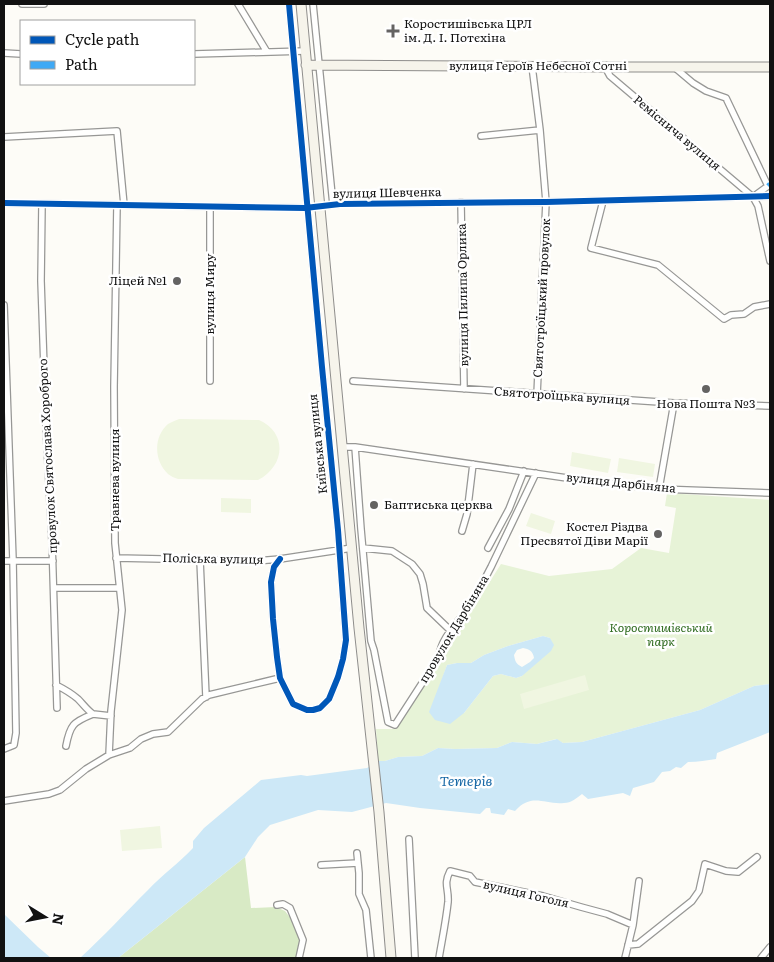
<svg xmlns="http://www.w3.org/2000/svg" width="774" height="962" font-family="Literata,serif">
<rect width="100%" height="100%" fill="#fdfcf7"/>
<path fill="#e7f3d7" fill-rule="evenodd" d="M667,493l103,7v184l-16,2 -54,24 -118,32 -19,1 -7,-4 -19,5 -25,-2 -15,6 -42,1 -17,-1 -16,8 -24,1 -13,4h-7l-2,-32h20l105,-165 48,12 63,-7 29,-21 28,5 7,-45 -11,-2zM543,636l7,2 -28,38 -6,2 -15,-4 -8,2 -29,37 -24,-28 7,-20 10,-2h14l13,-8 24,-9z"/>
<path fill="#d8eac5" d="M245,857l6,51 25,-1 9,4 7,9 9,21 -5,17h-178z"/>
<path fill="#f0f6e1" d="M179,419l80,1c29,13 26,46 -1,60l-80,-1c-4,-1 -7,-3 -10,-5 -14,-13 -15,-37 0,-50 3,-2 7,-3 11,-5z
M572,452l39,7 -3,14 -38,-7z
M619,458l36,6 -2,13 -36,-5z
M221,498l30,1v14l-30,-1z
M531,513l24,8 -4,13 -25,-8z
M585,675l4,15 -65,19 -4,-15z
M160,826l2,22 -40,3 -2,-21z"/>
<path fill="#cde8f7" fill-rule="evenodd" d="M543,636l7,2 4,7 -3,6 -29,25 -6,2 -15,-4 -8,2 -29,37 -14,11 -15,-4 -6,-8 18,-47 10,-2h14l13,-8 24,-9zM523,648c6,1 10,3 11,10l-4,4 -8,5c-6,-3 -7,-6 -8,-12l3,-5z
M770,684v48l-53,21 -1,6c-9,1 -18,3 -28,3l-7,6 -5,-1 -6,4 -8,1 -8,10 -21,6 -3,8 -7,-3 -35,6 -6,-5c-5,4 -11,9 -18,9 -20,2 -32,-11 -49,8l-7,-2 -4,6 -13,-2 -1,-5h-4l-6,6 -60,-6 -34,-5 -34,9 -34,-2 -48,15 -12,12 -13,20 -127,101h-38c24,-22 45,-45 68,-68 14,-15 31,-27 45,-42v-7l11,-13 57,-48 40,-5 6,1 60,-8 11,-7h7l13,-4 24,-1 16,-8 17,1 42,-1 15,-6 25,2 20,-5 6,4 19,-1 118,-32 54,-24z
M4,914l34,33 13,11h-47z"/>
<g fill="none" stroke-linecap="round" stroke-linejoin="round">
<g stroke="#979795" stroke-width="8">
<path id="street" d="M22,4h22
M238,4l29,48
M313,4l20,201
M4,53l17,1
M194,54l111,-3
M532,66l8,64 6,72 -9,193
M605,67l5,9 143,121 5,9 12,55
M674,67l19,16 13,8 20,7 42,88 -15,11
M481,136l59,-6
M4,137l113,-6 7,74
M603,201l-12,47 67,17 66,54 7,-4 13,-1 10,-7 16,-3
M461,202l3,187
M4,203l301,5 35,-4 206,-2 224,-6
M42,204l-1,77 5,145 6,115 5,167
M4,305l9,255 3,173 -2,12 -10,4
M210,381v-174
M353,381l321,22 96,3
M342,447h13l212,31 92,11 111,4
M355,447l6,82 10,112 3,9 14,72 7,3 44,-68c1,-17 17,-33 27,-46 10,-13 17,-29 25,-44 15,-31 30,-62 45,-94
M659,489l15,-86
M462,531l5,-17 6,-50
M363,548l29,3 20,13 8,10 3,10 4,24 24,23
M488,548l21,-39 15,-38
M116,558l140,3 24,-2 72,-11
M280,559l-6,8 -3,15 2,37 4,38 3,21 13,26 14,6h6l7,-2 9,-9 9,-22 5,-18 3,-19 -8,-110 -16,-163 -33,-363
M200,560l6,137
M4,561h49
M54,588h65
M56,685c8,4 15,8 22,14 5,5 9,11 15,15 -20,8 -23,11 -27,32
M93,714l18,2
M109,755l2,-44 11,-101 -7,-67 -1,-156 3,-182
M4,801l45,-7 11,-4 26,-21 23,-14 21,-7 11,-9 12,-5 15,-2 34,-33 7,-4 71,-17
M409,839l6,119
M357,853l2,20v21l7,16 5,48
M321,865l37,-2
M277,905l6,-1 7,4 13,32 -4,18
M633,925l6,-44
M628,945l10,-1 54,-43 7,-10 6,-27 21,7 12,1 19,-15
M439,958c3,-18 7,-37 9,-56 1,-14 -5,-17 2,-31l20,5 5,6 68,14 38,11 26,7 26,11 -8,33
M761,958l9,-11"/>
</g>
<g stroke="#8e8d8b" stroke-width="11">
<path id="secondary" d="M301,4l58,624 20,184 12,146
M306,65l299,2h165"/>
</g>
<use href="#street" stroke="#fffffe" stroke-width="5.5"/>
<use href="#secondary" stroke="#f6f4eb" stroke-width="9"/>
<path stroke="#3fa9f5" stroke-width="5" stroke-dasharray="10 5" stroke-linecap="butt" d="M768,186l2,-2"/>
<g stroke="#fff" stroke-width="9">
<path id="cycleway" d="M4,203l301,5 35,-4 206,-2 224,-6
M280,559l-6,8 -3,15 2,37 4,38 3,21 13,26 14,6h6l7,-2 9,-9 9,-22 5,-18 3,-19 -8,-110 -16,-163 -33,-363"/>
</g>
<use href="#cycleway" stroke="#0057b8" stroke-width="6"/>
</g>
<g fill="#646362" stroke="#fff" stroke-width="2">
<path d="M390.5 23.5h5v5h5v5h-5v5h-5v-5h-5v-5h5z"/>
<circle cx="177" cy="281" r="5"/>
<circle cx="706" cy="389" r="5"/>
<circle cx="374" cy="505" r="5"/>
<circle cx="658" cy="534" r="5"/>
</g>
<g text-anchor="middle" stroke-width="5" stroke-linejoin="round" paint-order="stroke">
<g font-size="12" fill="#111" stroke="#fff" text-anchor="start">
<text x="404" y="28">Коростишівська ЦРЛ<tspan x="404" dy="14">ім. Д. І. Потєхіна</tspan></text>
<text x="167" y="285" text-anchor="end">Ліцей №1</text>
<text x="706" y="408" text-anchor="middle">Нова Пошта №3</text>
<text x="384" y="509">Баптиська церква</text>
<text x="648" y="531" text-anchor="end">Костел Різдва<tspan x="648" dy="14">Пресвятої Діви Марії</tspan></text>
</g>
<g font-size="12" fill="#111" stroke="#fff">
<text x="538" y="70">вулиця Героїв Небесної Сотні</text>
<text transform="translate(677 133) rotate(40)" y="4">Реміснича вулиця</text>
<text transform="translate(387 193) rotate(-1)" y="4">вулиця Шевченка</text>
<text transform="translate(210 294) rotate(-90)" y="4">вулиця Миру</text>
<text transform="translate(463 295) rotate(-91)" y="4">вулиця Пилипа Орлика</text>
<text transform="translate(542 298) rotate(-87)" y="4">Святотроїцький провулок</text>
<text transform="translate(562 396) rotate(4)" y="4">Святотроїцька вулиця</text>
<text transform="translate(318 444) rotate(-96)" y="4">Київська вулиця</text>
<text transform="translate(48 456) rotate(-93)" y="4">провулок Святослава Хороброго</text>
<text transform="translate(115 480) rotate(-90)" y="4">Травнева вулиця</text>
<text transform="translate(621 483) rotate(6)" y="4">вулиця Дарбіняна</text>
<text transform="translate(213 559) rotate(1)" y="4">Поліська вулиця</text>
<text transform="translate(454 629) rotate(-59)" y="4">провулок Дарбіняна</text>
<text transform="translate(526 894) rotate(13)" y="4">вулиця Гоголя</text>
</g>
<g font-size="12" font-style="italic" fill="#2f6b1f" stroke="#fff">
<text x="661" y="632">Коростишівський<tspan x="661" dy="14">парк</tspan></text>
</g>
<g font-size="14" font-style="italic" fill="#1768a6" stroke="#fff">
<text x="466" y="786">Тетерів</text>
</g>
</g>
<rect width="774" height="962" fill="none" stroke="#111111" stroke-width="10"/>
<rect x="20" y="20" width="175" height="65" fill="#ffffff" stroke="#a0a0a0"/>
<rect x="30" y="36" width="25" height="8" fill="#0057b8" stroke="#a0a0a0"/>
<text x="65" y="45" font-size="15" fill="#111111">Cycle path</text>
<rect x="30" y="61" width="25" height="8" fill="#3fa9f5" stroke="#a0a0a0"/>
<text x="65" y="70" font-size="15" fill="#111111">Path</text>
<g transform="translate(45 917) rotate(100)" stroke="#ffffff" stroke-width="4" paint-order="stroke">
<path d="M0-4L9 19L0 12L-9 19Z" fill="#111111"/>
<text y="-8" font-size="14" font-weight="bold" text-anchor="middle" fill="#111111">N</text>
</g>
</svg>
